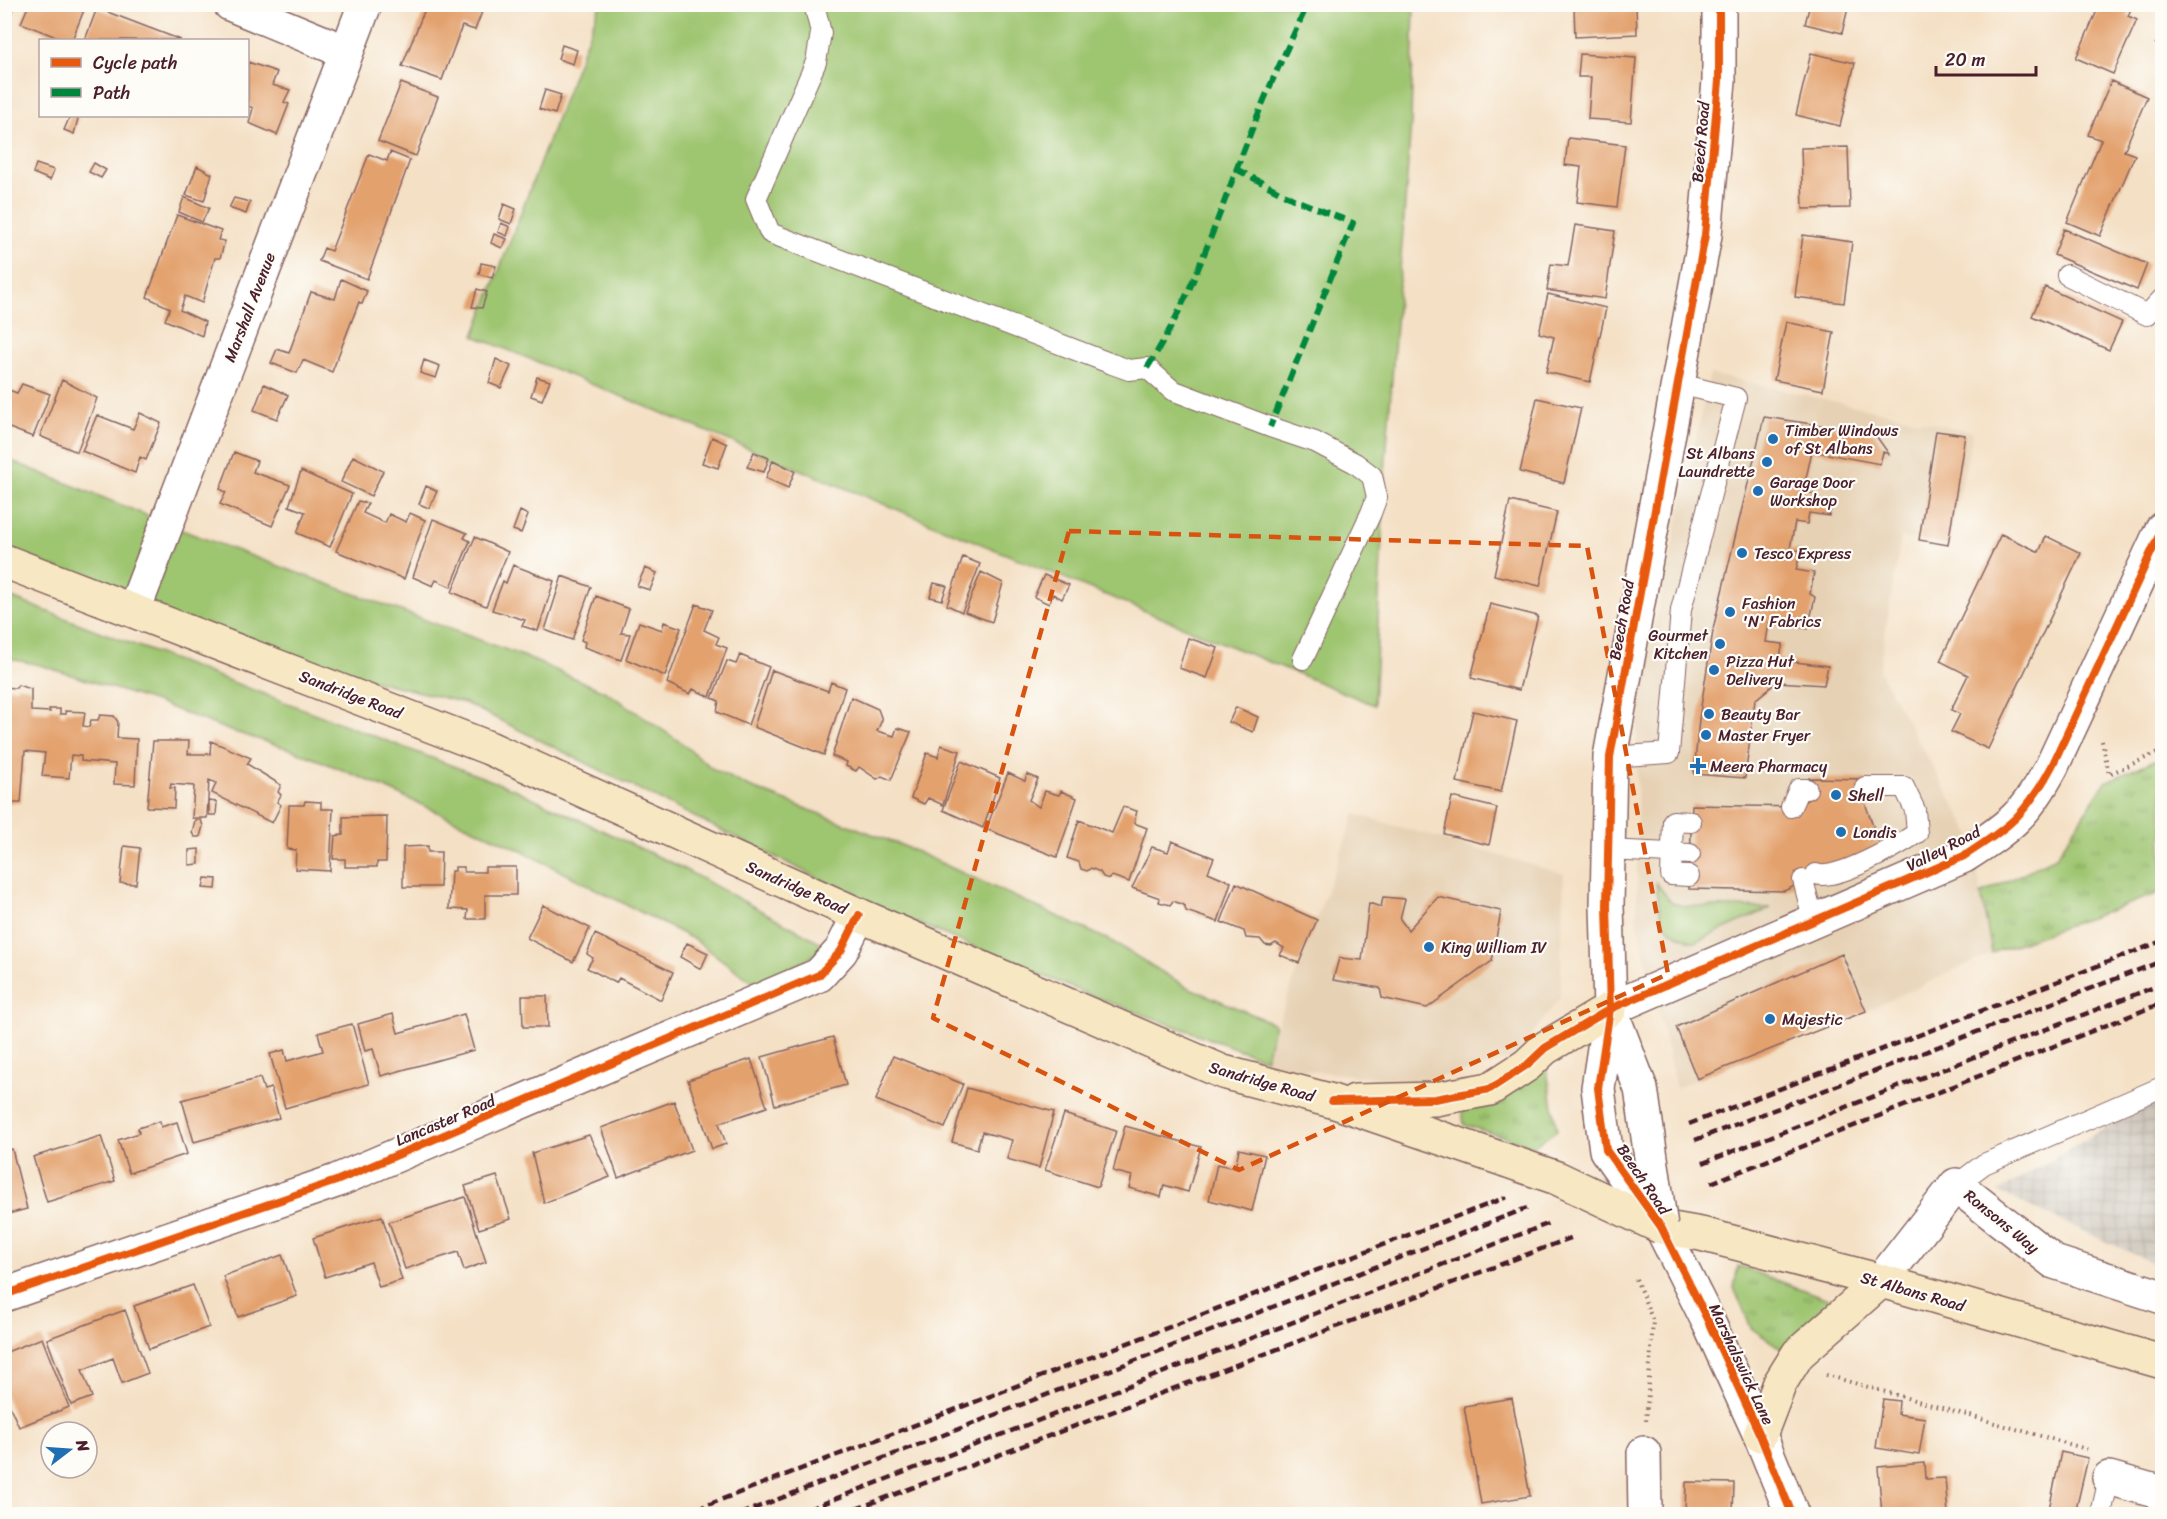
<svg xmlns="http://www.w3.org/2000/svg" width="2167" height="1519" font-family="Sriracha,sans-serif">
<defs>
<pattern id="industrial-grid" width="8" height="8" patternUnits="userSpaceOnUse" patternTransform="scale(1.5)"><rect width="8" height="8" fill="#cbc3b8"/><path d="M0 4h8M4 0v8" fill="none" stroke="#b0a79e"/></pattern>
<pattern id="grass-tufts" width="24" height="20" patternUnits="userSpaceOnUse" patternTransform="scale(1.5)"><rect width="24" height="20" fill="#9ec570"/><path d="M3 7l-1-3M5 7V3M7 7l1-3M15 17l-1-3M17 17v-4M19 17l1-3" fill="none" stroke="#839f5c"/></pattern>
</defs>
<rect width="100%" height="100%" fill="#fdfcf7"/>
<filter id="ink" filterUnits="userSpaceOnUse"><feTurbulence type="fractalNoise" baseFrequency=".0167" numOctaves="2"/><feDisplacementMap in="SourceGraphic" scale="12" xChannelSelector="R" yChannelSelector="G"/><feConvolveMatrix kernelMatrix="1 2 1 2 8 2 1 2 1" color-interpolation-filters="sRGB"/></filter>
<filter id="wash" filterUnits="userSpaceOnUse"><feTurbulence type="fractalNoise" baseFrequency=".008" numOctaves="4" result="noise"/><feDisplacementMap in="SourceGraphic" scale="24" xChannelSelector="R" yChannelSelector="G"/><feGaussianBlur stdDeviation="1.35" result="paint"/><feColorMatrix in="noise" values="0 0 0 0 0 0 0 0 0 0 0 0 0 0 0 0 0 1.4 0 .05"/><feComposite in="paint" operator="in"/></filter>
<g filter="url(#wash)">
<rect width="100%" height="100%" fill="#f4e0c5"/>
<path fill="#e6d1b4" d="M1710,374l263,58 -25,115 -47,-10 -22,134 92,164 21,118 -126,58 -190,77 -39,-166v-214z
M1355,814l209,60 -4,123 -44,60 -41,13 -63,11 -150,-15z"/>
<path fill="url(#industrial-grid)" d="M2162,1098v169l-164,-75 137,-82z"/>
<path fill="url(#grass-tufts)" stroke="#74724e" stroke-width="1.5" d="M2162,757v135l-170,61 -11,-59 75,-37 49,-75z
M1546,1066l11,64 -23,16 -70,-21 -2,-16z
M1738,1266l93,34 -49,49 -31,-21 -17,-40z"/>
<path fill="#9ec570" stroke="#74724e" stroke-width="1.5" d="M600,5h814l-3,117 -26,350 -11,233 -900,-369z
M4,458l152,61 -26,78 -125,-49z
M165,524l358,132 83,36 73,49 34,28 34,17 159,61 205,94 74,45 90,38 -10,35 -178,-65 -221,-92 -401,-199 -159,-39 -172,-54z
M4,595l512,195 162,76 151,81 -71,39 -65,-47 -175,-90 -146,-67 -76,-31 -68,-21 -72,-28 -116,-37 -35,-7z
M1656,883l16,20 12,3 87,2 -76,34c-37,-11 -34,-25 -39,-59z"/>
<g id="blocks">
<path fill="#e3a16d" d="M4,4h11l-6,15 -5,-1z
M29,4h55l2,1 -14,35h-8l-43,-17z
M427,4h58l-10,26 -13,-4 -20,54 -40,-14z
M1810,4h39l-7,29 -37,-9z
M2100,4h33l-5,12 9,4 -24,54 -37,-16z
M1636,5l1,29 -62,3 -1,-31z
M97,8l84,32h-96z
M562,45l15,5 -4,14 -15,-5z
M1811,53l44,10 -15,63 -44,-11z
M1580,54l56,4 -5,64 -43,-3 3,-42h-13z
M248,62l29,10 -5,13 18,5 -6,12 5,2 -12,31 -28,-12 4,-15 -5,-2z
M2111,81l36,16 -23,54 11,4 -35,81 -33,-14 34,-82 -13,-5z
M401,83l37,14 -22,59 -38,-15z
M545,90l16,5 -6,19 -16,-5z
M70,116l8,3 -4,15 -10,-4z
M1568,138l57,7 -8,62 -40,-5 4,-35 -16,-2z
M1848,147l2,61 -47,1 -2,-61z
M390,152l20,8 -43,119 -48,-18 5,-13 7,3 38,-97 18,7z
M94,163l12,7 -5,8 -12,-6z
M36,164l18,6 -4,10 -17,-7z
M197,166l15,8 -8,27 -18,-6z
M184,197l25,11 -7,14 -23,-10z
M234,198l16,4 -4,12 -17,-6z
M504,204l12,5 -5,15 -12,-5z
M177,215l44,16 -3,9 7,1 -5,17h-5l-13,45 -17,-7 -5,14 25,12 -3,14 -37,-16 5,-12 -23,-11z
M501,223l9,4 -3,9 -9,-4z
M1575,225l40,6 -10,68 -58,-9 4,-26 17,2z
M2064,229l83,35 -10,26 -83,-35z
M494,234l13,5 -5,9 -11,-5z
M1803,235l49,7 -8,61 -49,-6z
M481,263l15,3 -4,12 -13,-4z
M341,279l26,12 -5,13 -3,-2 -27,70 -29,-12 -6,13 -26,-10 6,-14 12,4 22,-61 24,7z
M2045,287l77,35 -13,28 -77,-34z
M477,289l10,3 -5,16 -10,-1z
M1548,294l58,14 -16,74 -44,-10 8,-35 -15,-4z
M1786,322l48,10 -11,58 -49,-10z
M496,359l15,7 -10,22 -12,-5z
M424,360l16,6 -4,12 -16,-5z
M537,377l13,4 -8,19 -11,-4z
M62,380l35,18 -20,54 -37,-16z
M22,384l28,10 -17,43 -29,-11v-38l13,5z
M264,384l24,11 -11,24 -23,-9z
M1537,398l44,10 -17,75 -44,-11z
M140,413l21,10 -15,37 -6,-3 -5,16 -53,-22 15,-36 36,14z
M1764,417l110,16 15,21 -6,-2 -3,12 -68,-13 -9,41 12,2 -3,10 19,4 -2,8 -20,-3 -2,11 -12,-2 -5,27 11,2 -5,19 18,3 -4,21 5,3 -7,32 -39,-6 -3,19 17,2 -4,16 49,6 -4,19 -47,-3 -22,18 -10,78 -51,-4 5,-55 15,-94z
M1936,431l29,4 -17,110 -29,-5z
M712,437l15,7 -9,24 -16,-5z
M234,452l23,9 -4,11 37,13 -18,41 -52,-22 6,-12 -6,-3z
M754,452l15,6 -5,14 -17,-5z
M353,456l30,15 -12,25 -30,-14z
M773,460l22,11 -7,17 -22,-10z
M301,471l51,23 -22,53 -33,-14 8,-21 -16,-6z
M426,486l11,5 -8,17 -10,-4z
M358,501l10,2 -5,10 22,10 4,-9 17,8 4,-9 15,7 -21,59 -68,-28z
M1510,501l47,11 -17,74 -46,-11z
M520,511l8,4 -7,18 -8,-3z
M433,519l34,14 -3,5 6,3 -19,46 -15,-7 -3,6 -20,-9z
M2001,534l38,18 7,-16 35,17 -93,196 -37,-17 9,-18 -9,-4 17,-35 -28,-14z
M475,537l33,15 -22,54 -34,-14z
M963,557l17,7 -18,48 -15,-7z
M513,565l41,16 -16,50 -16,-5 3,-6 -33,-10 11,-29 3,2z
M645,568l12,5 -7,17 -13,-4z
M981,572l22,11 -11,39 -27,-10z
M1044,575l25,10 -7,14 -9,-5 -4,10 -15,-7z
M562,576l29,11 -19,53 -27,-10z
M934,583l13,3 -5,14 -12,-3z
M596,596l33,13 -8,24 9,1 -9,26 -37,-13 1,-5 -4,-2z
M696,604l16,6 -8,20 15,7 -3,7 11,4 -17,49 -17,-8 -3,5 -23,-11z
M1490,604l48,12 -19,74 -48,-12z
M639,622l23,8 2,-8 17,6 -16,48 -39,-17z
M1188,638l30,10 -11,30 -28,-10z
M740,655l29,12 -21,58 -31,-13 2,-11 -7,-3 15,-37 9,3z
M772,670l56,21 3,-9 14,6 -21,67 -70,-28z
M18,685l13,4v22l19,1 -1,-3h11v5h6l-1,-3 20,1 -2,14 6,1 2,-7h7l2,-5 14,1 4,6 -1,16 20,1 -2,46 -21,-1 1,-20 -34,-3v-5l-10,-1 -2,23 -27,-2 3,-23 -20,-2 -4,52h-17l4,-79h-4v-37l12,1z
M851,697l27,12 4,11 -5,11 17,5 3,-8 14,4 -20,48 -9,-4 -5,3 -18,-12 -3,4 -10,-5 1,-4 -15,-6z
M1236,707l22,10 -5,15 -24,-10z
M1473,711l44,10 -16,71 -44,-10z
M153,741h36l-1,13h22l1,-13 40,17 -4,6 34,21 -3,7 3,3 -4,7 4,3 -9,18 -60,-30 4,-10 -7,-3 -2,38h-15l2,-32 -23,-2 -1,4h5l-1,20 -27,-1z
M941,745l19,6 -17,54 -15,-7 -4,6 -13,-6 16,-45 11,4z
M961,761l39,17 -17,50 -40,-18z
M1008,773l17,8 2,-7 11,5 -9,21 10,7 6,-16 14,4 2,-4 16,7 -20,59 -71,-28z
M1809,778l57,1 -1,24 15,43 -96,45 -95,-2 3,-84 103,2 12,-7z
M1452,797l45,11 -8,37 -45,-11z
M209,801l8,1 -1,13h-7z
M305,801l16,1v7h12l-3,62 -35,-2 1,-19 -9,-1 2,-44h15z
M1123,807l14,4 -3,12 13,5 -18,54 -17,-6 -3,3 -6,-2 -3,-5 -9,-4 -4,3 -6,-2 -2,-7 -12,-4 12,-38 33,13z
M387,816l-1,46h-9v5h-32v-8h-12l2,-23 8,-1v-18z
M195,820h6l2,6 -3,11h-5l-3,-4z
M1172,841l42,17 -6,14 23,10 -13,40 -32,-11 -2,-6 -11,-4 -3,4 -11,-3 1,-4 -28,-10 20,-41 16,5z
M124,846l16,2 -4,36 -16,-1z
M428,846v6h13l-1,35h-37v-40z
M199,849v15l-10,1v-15z
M455,867h9v5h21v-5h31v28h-31v24h-18l1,-9 -19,-1 2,-38h4z
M205,878l12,1 -1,10 -13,-1z
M1236,883l81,37 -18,43 -19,-8 4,-7 -8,-5 -5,3 -6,-1 -5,-6 -14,-1 -2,-7 -23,-9z
M1383,897l22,2 -5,20 8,11 30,-33 63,14 -9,50 -65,47 -45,-10 -2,-10 -47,-8 6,-22 23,2 7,-57 12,4z
M543,905l47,23 -17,34 -46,-24z
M595,934l78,38 -12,28 -42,-22 -3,5 -29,-15 6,-10 -6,-4z
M687,943l21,10 -7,16 -21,-12z
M1842,954l24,57 -169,68 -21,-52z
M522,996h25l1,31h-25z
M393,1014l5,19 66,-19 10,36 -93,26 -8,-27 -8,2 -7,-27z
M352,1024l17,60 -84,24 -15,-54 14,-4 3,11 36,-10 -5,-18z
M833,1037l13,48 -71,20 -13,-48z
M893,1056l70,28 -18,44 -69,-28z
M751,1059l16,48 -48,16 7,21 -14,5 -24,-69z
M260,1078l4,12 7,-2 8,30 -85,24 -12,-42z
M967,1088l87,24 -15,56 -32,-9 5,-19 -30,-8 -5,17 -25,-7z
M674,1101l18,49 -74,28 -17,-50z
M1064,1114l52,17 -18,56 -53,-17z
M160,1121l1,6 16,-5 10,32 -58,19 -11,-33 21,-7 -1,-5z
M1125,1126l76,21 -13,45 -24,-7 -3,12 -32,-9 3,-12 -19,-5z
M589,1135l21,42 -66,26 -12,-50z
M101,1136l14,45 -68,21 -14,-45z
M12,1149l15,60 -23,6v-64z
M1239,1149l26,6 -13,56 -43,-11 8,-36 18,4z
M497,1176l14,43 -32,10 -14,-43z
M465,1197l21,65 -22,8 -6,-18 -53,17 -16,-47z
M382,1216l20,64 -23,7 -8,-25 -46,15 -12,-39z
M282,1255l15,41 -59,21 -15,-41z
M193,1285l16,42 -60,22 -15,-43z
M125,1310l23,63 -26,10 -9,-25 -31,12 10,27 -21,8 -24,-66z
M42,1338l27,69 -50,20 -15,-34v-40z
M1512,1398l18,98 -49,8 -17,-98z
M1883,1399l16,2 -1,13 27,4 -6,37 -43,-7z
M2061,1452l27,6 -13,56h-27z
M1925,1463l1,16 19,-1 3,36h-66l-4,-47z
M1686,1482l48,1 -1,31h-48z"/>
</g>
</g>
<g filter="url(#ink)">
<use href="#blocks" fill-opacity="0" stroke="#866361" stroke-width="1.5"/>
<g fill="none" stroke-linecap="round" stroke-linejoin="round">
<g stroke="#866361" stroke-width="22">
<path id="service" d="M814,4l7,29 -5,29 -60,137 14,34 342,131 17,6 18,-2 25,22 98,37 45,15 40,21 17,13 5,21 -6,16 -68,146
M2067,275l80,40 15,-16
M1610,757l59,-4 12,-143 55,-212 -60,-15
M1791,807l8,-18h8
M1608,850l82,4
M1816,874c19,8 83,-29 101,-41l-2,-23 -11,-23h-39
M1689,876l-18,-1 2,-54 18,1
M1803,880l11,42
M1956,1185l28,-21 178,-77
M2101,1514l8,-36"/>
</g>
<g stroke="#866361" stroke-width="36">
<path id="minor" d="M230,4l116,48
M134,610l231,-606
M1610,1009l354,-153c45,-29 62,-41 88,-90l110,-237
M1881,1281l75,-96 98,77 108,35
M4,1295l332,-114 483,-206 22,-24 18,-36
M1644,1453l1,61
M2109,1478l53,15"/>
</g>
<g stroke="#866361" stroke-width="36">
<path id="tertiary" d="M1611,1011l30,78 2,13
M1602,1120l-4,-32 12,-79 -3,-103 3,-149 95,-522 14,-154v-77
M1661,1227l47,94 52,114 32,79"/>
</g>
<g stroke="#866361" stroke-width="36">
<path id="secondary" d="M4,561l485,187 370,167 364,157 109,29 173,59
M1355,1101l80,-2 55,-10 37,-24 18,-17 65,-39
M1661,1227l40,7 180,47 281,81
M1760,1435l20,-52 18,-29 83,-73"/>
</g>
<path stroke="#866361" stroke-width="4" stroke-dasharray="1.5 4.5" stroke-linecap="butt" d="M2162,26l-6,20 6,8
M2102,741l7,33 53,-23
M1636,1279l17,42 -7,101
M1826,1375l264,75"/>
<use href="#service" stroke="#fff" stroke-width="20"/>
<use href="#minor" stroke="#fff" stroke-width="33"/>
<use href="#tertiary" stroke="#fff" stroke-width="33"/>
<use href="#secondary" stroke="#f7e8c3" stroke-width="33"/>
<path stroke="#4a1f2b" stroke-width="4.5" stroke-dasharray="9 4.5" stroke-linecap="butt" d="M1689,1124l473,-183
M1695,1140l467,-179
M1703,1163l459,-179
M1711,1183l451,-180
M684,1514l823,-317
M740,1514l787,-306
M796,1514l754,-291
M843,1514l730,-277"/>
<g stroke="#866361" stroke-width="36" stroke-linecap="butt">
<path id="tertiary-bridge" d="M1643,1102l18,125
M1602,1120l4,30 52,73"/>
</g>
<g stroke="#866361" stroke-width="36" stroke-linecap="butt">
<path id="secondary-bridge" d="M1505,1160l52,18 104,49"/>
</g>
<use href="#tertiary-bridge" stroke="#fff" stroke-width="33"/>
<use href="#secondary-bridge" stroke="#f7e8c3" stroke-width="33"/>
<path stroke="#00873e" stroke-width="6" stroke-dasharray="12 6" stroke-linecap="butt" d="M1236,169l57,30 60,24 -83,204
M1147,368c45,-69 70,-150 100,-226 18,-47 39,-92 61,-138"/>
<g stroke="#fdfcf7" stroke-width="11">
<path id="cycleway" d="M1719,4v77l-14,154 -95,522 -3,149 3,103 -12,79 8,62 55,77 47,94 52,114 32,79
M1332,1101l103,-2 55,-10 37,-24 18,-17 65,-39 354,-153c45,-29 62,-41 88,-90l110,-237
M4,1295l332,-114 483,-206 22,-24 18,-36"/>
</g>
<use href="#cycleway" stroke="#e8590c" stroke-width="8"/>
</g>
</g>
<path fill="none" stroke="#d8530f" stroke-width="4.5" stroke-dasharray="12 8" stroke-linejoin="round" d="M1069,531l518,15 81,428 -429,196 -306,-152z"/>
<g fill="#1f6fb2" stroke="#fdfcf7" stroke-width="2">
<circle cx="1773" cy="439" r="6"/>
<circle cx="1767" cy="462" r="6"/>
<circle cx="1758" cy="491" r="6"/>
<circle cx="1742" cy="553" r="6"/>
<circle cx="1730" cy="612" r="6"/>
<circle cx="1720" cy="644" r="6"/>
<circle cx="1714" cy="670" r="6"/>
<circle cx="1709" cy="714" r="6"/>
<circle cx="1706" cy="735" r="6"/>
<path d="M1695 757h6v6h6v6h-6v6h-6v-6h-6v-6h6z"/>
<circle cx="1836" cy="795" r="6"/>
<circle cx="1841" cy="832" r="6"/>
<circle cx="1429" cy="947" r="6"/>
<circle cx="1770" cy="1019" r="6"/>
</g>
<g text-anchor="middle" stroke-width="4.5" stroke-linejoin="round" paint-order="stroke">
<g font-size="16" fill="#4a1f2b" stroke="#fdfcf7">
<text transform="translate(1700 142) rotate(-85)" y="6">Beech Road</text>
<text transform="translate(249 307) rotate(-69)" y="6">Marshall Avenue</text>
<text transform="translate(1621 620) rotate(-80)" y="6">Beech Road</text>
<text transform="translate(351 694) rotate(21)" y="6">Sandridge Road</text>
<text transform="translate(1943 848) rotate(-27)" y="6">Valley Road</text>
<text transform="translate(797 887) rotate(24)" y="6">Sandridge Road</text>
<text transform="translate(1262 1081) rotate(16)" y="6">Sandridge Road</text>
<text transform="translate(445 1120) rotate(-23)" y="6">Lancaster Road</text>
<text transform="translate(1644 1179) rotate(56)" y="6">Beech Road</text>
<text transform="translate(2002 1221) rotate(39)" y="6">Ronsons Way</text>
<text transform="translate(1913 1291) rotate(16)" y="6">St Albans Road</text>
<text transform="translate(1742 1364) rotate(65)" y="6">Marshalswick Lane</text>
</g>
<g font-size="16" fill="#4a1f2b" stroke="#fdfcf7" text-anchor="start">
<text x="1785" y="436">Timber Windows<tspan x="1785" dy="18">of St Albans</tspan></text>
<text x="1755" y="459" text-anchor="end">St Albans<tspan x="1755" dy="18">Laundrette</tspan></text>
<text x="1770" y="488">Garage Door<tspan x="1770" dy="18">Workshop</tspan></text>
<text x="1754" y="559">Tesco Express</text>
<text x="1742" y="609">Fashion<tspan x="1742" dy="18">'N' Fabrics</tspan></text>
<text x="1708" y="641" text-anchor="end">Gourmet<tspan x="1708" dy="18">Kitchen</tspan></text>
<text x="1726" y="667">Pizza Hut<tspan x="1726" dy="18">Delivery</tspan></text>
<text x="1721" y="720">Beauty Bar</text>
<text x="1718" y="741">Master Fryer</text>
<text x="1710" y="772">Meera Pharmacy</text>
<text x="1848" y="801">Shell</text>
<text x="1853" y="838">Londis</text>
<text x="1441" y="953">King William IV</text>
<text x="1782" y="1025">Majestic</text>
</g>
</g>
<rect width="2167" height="1519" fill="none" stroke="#fdfcf7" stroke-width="24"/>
<rect x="39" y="39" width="210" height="78" fill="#fdfcf7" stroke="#b5a4a5" stroke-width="1.5"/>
<rect x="51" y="58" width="30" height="9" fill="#e8590c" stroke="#b5a4a5" stroke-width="1.5"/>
<text x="93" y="69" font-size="18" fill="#4a1f2b">Cycle path</text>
<rect x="51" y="88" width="30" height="9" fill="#00873e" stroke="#b5a4a5" stroke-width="1.5"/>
<text x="93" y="99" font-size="18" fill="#4a1f2b">Path</text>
<g transform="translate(69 1450) rotate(73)"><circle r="28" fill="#fdfcf7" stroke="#b5a4a5" stroke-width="1.5"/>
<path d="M0-4.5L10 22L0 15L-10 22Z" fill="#1f6fb2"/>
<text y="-9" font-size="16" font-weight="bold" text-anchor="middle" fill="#4a1f2b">N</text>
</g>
<path d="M1936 66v9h100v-9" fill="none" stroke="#4a1f2b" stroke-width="3"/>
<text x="1945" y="66" font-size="18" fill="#4a1f2b" stroke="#fdfcf7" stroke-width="4.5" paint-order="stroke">20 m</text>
</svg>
